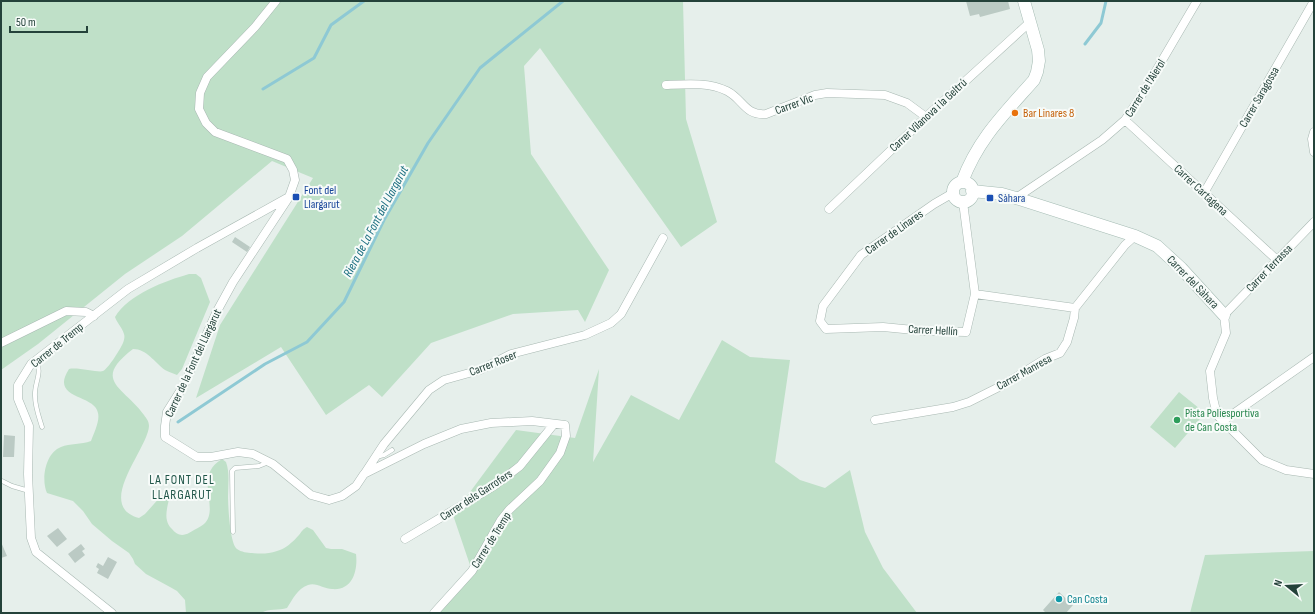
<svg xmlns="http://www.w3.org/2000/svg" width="1315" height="614" font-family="'Sofia Sans Condensed',sans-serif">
<rect width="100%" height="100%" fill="#e6efeb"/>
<path fill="#bfe0c8" d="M1,1h682l3,118 31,103 -36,25 -141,-199 -16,18 7,88 78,116 -24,52 -7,-12 -65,4 -82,29 -49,54 -13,-12 -43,30 -45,-68 -85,51 24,-73 93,-147 -41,-17 -90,75 -57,38 -87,70 -37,26z
M189,274h7l5,4 9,24 -28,67 -5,6c-4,-2 -9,-3 -12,-5 -11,-8 -18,-21 -32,-21 -42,32 -9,38 11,66 2,3 5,6 5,11 -1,23 -55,80 -10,92l6,-4 17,-19 8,-1c-2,12 -8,26 2,35 2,3 7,6 10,6 5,0 10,-4 14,-6 3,-2 6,-3 8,-5 17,-16 -12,-47 18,-65l4,3c4,11 2,23 2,34 0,10 2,48 9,53 4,3 11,4 15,4 9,1 16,1 25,-2 8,-2 16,-9 22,-16 3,-4 3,-5 8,-8l6,3 13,18 5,1h11l14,5c2,16 -3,37 -24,35 -8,0 -16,-7 -24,-4 -11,4 -15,14 -21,23 -8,3 -18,0 -26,5h-75l-1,-13 -8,-9 -7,-4 -24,-13 -11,-10 -2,-5 -4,-6 -17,-12 -20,-17 -9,-13 -10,-10 -26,-8c-6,-13 -2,-40 14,-46 9,-4 20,-2 30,-6 3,-8 9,-20 7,-28 -3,-19 -49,-13 -29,-44 9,-2 30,4 34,2 5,-2 18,-23 20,-28 1,-3 2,-6 1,-9 -2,-7 -7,-11 -9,-17 14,-23 50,-36 74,-43z
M722,340l28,17 40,3 -15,102 25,18 25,8 25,-18 15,62 18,36 34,45h-482l37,-42 -19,-56 63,-85 59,8 24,-69 -6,93 38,-67 48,25z
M1179,392l26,21 -30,35 -25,-21z
M1314,551v62h-124l15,-58z"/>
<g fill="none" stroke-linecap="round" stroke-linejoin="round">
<path stroke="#8ec9d4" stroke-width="3" d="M1085,44l16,-21 5,-22
M263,89l51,-31 17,-33 33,-24
M178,422l87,-58 42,-22 37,-40 40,-82 44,-77 52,-75 83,-67"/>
</g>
<path fill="#bbcac4" d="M966,1h42l2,8 -30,8 -1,-3 -9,2z
M235,237l15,10 -3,5 -15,-10z
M4,435l11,1 -1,21h-11z
M58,528l9,11 -10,8 -10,-11z
M1,542l6,14 -6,2z
M81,544l4,5 -3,2 3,4 -10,8 -7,-9z
M108,557l9,5 -9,17 -11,-6 2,-4 -3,-2 2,-4 5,3z
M1059,592l14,13 -7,8h-20l-3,-3z"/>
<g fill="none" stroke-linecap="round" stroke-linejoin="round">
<g stroke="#a8b8b2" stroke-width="5">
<path id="lane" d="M36,360c7,13 -2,23 -1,36 0,11 4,21 7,31
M376,457l8,-2 8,-5
M2,481l10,5 17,5
M233,532l-1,-61 3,-3 24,-2 10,-4"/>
</g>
<g stroke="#a8b8b2" stroke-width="9">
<path id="street" d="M276,1l-21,26 -48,50 -7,16 -1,16 7,14 9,9 72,27 6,11 2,10 -6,17 -56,85 -17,31 -32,72 -17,27 -2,14v11l32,20h14l27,-5 15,2 20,10 38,31 18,5 13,-4 14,-10 8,-12 60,-30 37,-15 30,-6 41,-2 33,4 1,11 -6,17 -20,28 -31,29 -8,10 -29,51 -38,42
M666,85c20,-1 43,-3 61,6 16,8 18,25 39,23l49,-19 12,-2 58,2 22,8 19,14
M1125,120l152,140
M1314,132l-2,7 2,13
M953,193l-19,11 -73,51 -38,51 -3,15 6,8 57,-2 41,4 42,1 9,-38 -12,-92
M1204,193l110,-192
M1016,198l86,-58 23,-20 18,-27 54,-92
M829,209l97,-92 103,-94
M1314,222l-90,93 2,18 -16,38 3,27 4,17 45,45 24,10 28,4
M975,294l100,14
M1,343l65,-32 20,1 8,4
M875,420l78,-13 16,-5 34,-17 42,-26 15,-6 7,-11 7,-24 1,-10 50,-63 10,-9
M1223,421l91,-64
M365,473l19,-29 45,-54 15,-10 36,-10 31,-16 74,-19 26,-12 10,-9 42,-76
M405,539l89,-53 26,-20 34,-42
M112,613l-76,-61 -5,-14 -3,-64 1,-48 -11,-27v-14l13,-21 97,-75 69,-41 90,-50"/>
</g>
<g stroke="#a4bbb3" stroke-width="13">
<path id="secondary" d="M962,182c16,-43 42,-68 72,-102l3,-8 2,-11 -1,-11 -14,-49
M953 192a10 10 0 1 1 20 0a10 10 0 1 1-20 0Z
M972,191l30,3 14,4 119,38 22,10 24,22 43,47"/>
</g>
<use href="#lane" stroke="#fff" stroke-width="4"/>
<use href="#street" stroke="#fff" stroke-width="8"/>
<use href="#secondary" stroke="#fff" stroke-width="12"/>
</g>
<circle fill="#e8710a" stroke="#f7fbf9" stroke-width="1.5" cx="1015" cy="113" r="4"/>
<g fill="#1a4fb4" stroke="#f7fbf9" stroke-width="1.5">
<rect x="292" y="193" width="8" height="8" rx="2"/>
<rect x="986" y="194" width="8" height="8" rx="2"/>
</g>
<circle fill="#2e9e5b" stroke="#f7fbf9" stroke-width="1.5" cx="1177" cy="420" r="4"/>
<circle fill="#0f9aa8" stroke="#f7fbf9" stroke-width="1.5" cx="1059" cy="599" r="4"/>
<g text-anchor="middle" stroke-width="4" stroke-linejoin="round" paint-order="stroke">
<g font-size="12" fill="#24423a" stroke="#f7fbf9">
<text transform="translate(1145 88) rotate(-58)" y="4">Carrer de l'Aierol</text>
<text transform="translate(1259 97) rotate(-60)" y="4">Carrer Saragossa</text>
<text transform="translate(794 104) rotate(-20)" y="4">Carrer Vic</text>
<text transform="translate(928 115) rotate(-43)" y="4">Carrer Vilanova i la Geltrú</text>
<text transform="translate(1201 190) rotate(43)" y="4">Carrer Cartagena</text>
<text transform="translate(894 232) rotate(-35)" y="4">Carrer de Linares</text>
<text transform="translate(1269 268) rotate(-46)" y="4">Carrer Terrassa</text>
<text transform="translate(1193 282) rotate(46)" y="4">Carrer del Sàhara</text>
<text transform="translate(933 330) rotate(3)" y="4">Carrer Hellín</text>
<text transform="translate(57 345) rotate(-39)" y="4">Carrer de Tremp</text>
<text transform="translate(193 363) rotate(-65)" y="4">Carrer de la Font del Llargarut</text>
<text transform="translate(493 363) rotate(-22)" y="4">Carrer Roser</text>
<text transform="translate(1024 372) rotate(-29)" y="4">Carrer Manresa</text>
<text transform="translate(476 495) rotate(-33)" y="4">Carrer dels Garrofers</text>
<text transform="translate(491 540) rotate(-58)" y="4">Carrer de Tremp</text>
</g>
<g font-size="12" fill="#c56008" stroke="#f7fbf9" text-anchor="start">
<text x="1023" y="117">Bar Linares 8</text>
</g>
<g font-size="12" fill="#164399" stroke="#f7fbf9" text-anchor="start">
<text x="304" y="194">Font del<tspan x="304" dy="14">Llargarut</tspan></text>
<text x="998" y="202">Sàhara</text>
</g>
<g font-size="12" fill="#27864d" stroke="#f7fbf9" text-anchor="start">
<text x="1185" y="417">Pista Poliesportiva<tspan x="1185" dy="14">de Can Costa</tspan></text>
</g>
<g font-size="12" fill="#0d838f" stroke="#f7fbf9" text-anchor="start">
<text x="1067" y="603">Can Costa</text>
</g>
<g font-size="13" font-style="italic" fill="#1c6f80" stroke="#f7fbf9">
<text transform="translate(375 221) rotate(-62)" y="5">Riera de La Font del Llargarut</text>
</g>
<g font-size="13" letter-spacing="1" fill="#1f5548" stroke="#f7fbf9">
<text x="182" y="484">LA FONT DEL<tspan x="182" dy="15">LLARGARUT</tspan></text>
</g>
</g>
<rect width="1315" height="614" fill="none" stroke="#24423a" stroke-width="4"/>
<g transform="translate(1287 586) rotate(288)" stroke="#f7fbf9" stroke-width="3" paint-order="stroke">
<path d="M0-3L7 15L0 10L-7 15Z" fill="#24423a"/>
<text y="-6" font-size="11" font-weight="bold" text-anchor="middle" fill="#24423a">N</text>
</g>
<path d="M10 26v6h77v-6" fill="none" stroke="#24423a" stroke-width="2"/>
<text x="16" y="26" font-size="12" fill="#24423a" stroke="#f7fbf9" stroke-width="3" paint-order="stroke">50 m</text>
</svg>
